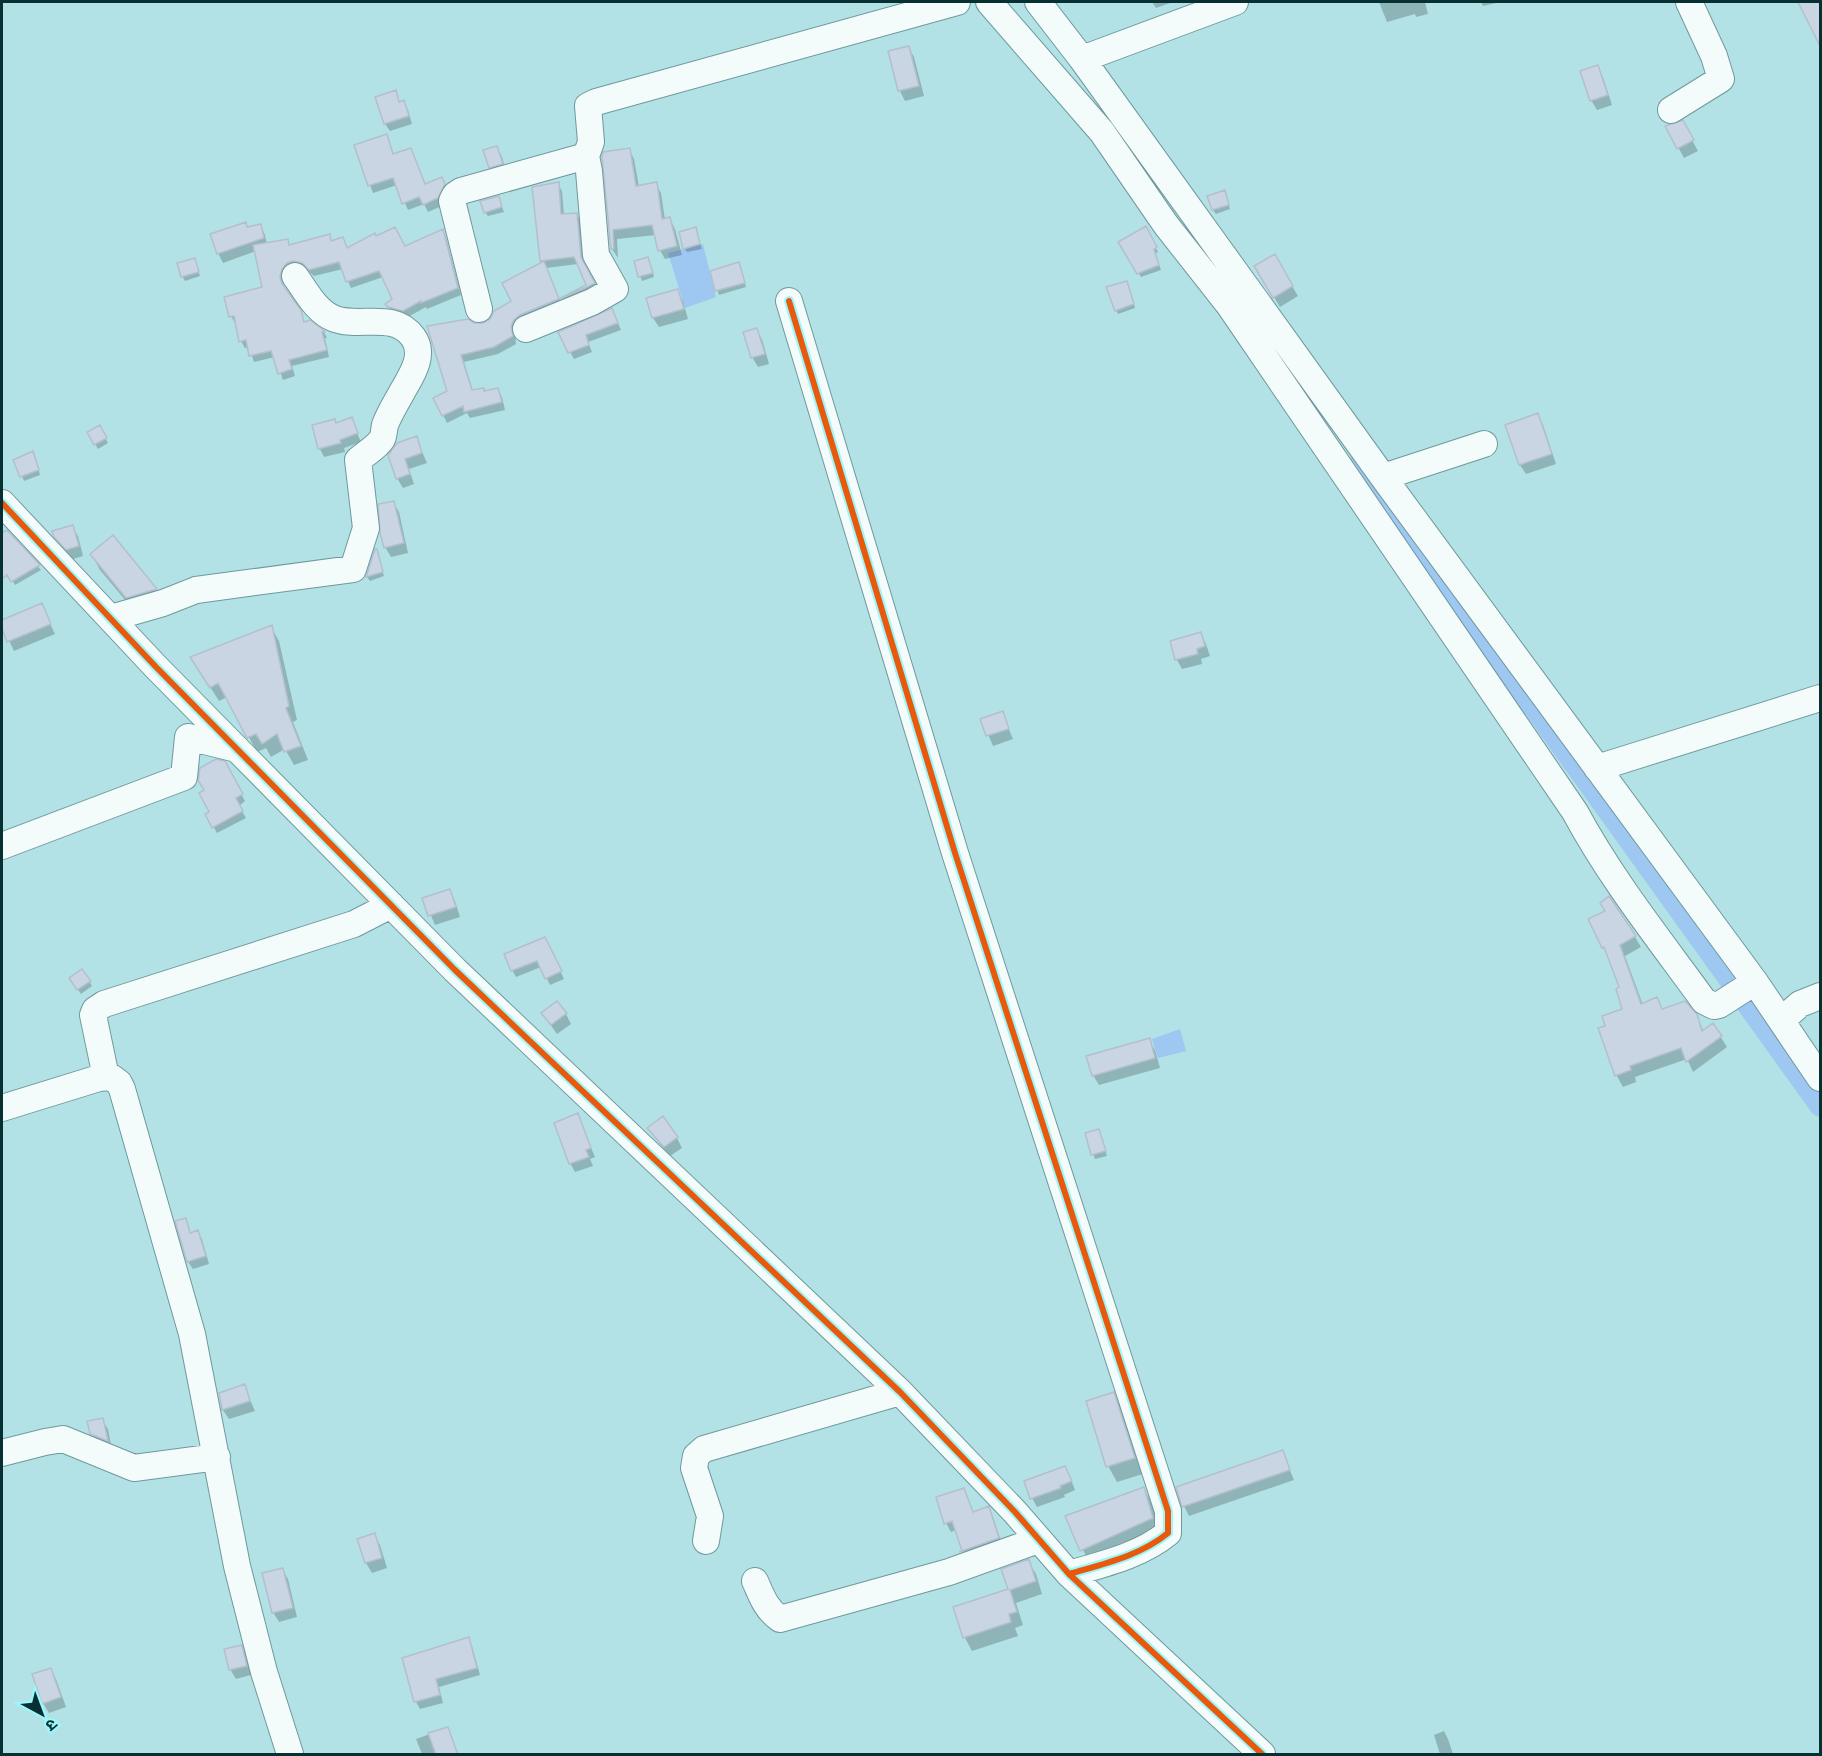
<svg xmlns="http://www.w3.org/2000/svg" width="1822" height="1756" font-family="'Noto Serif','Noto Sans Devanagari',serif">
<rect width="100%" height="100%" fill="#b2e2e5"/>
<path fill="#9ec7f2" d="M703,244l13,53 -31,11 -17,-55z
M1180,1029l6,22 -28,7 -6,-19z"/>
<path fill="#0003" fill-rule="evenodd" d="M1152,2h21l-17,6z
M1379,2h46l3,12 -12,3 -1,-3 -28,8z
M1481,2h20l-18,4z
M908,47l6,10 10,39 -19,5 -5,-10 -10,-39z
M1597,67l6,10 9,28 -15,5 -6,-10z
M395,92l5,11 4,-1 4,8 4,14 -22,7 -5,-7z
M1682,122l16,29 -14,7 -17,-31z
M386,136l8,19 16,-5 16,36 16,-7 7,13 -7,14 -14,6 -4,-8 -16,6 -11,-25 -24,8 -17,-47z
M497,147l5,10 5,17 -11,3 -6,-10z
M629,149l5,10 5,28 17,-3 5,9 4,27 5,-1 5,10 7,26 -17,4 -5,-9 -4,-15 -39,4 1,19 -6,-9 -9,-92z
M558,184l4,7 2,24 13,-1 4,8 4,44 13,25 -81,37 -2,7 1,9 -18,10 -34,8 9,29 12,2 13,-3 4,7 3,13 -35,8 -3,-5 -20,10 -12,-24 14,-7 -21,-65 56,-2 29,-23 31,-39 -2,-3zM578,264l10,21 -28,15 -14,-32z
M1226,197l4,12 -14,5 -3,-4z
M498,198l6,14 -16,4 -3,-4z
M245,224l3,4 12,-3 5,10 2,9 20,-4 3,6 39,-10 3,6 14,3 1,4 29,-12 29,11 37,-17 4,6 15,58 -34,14 -1,-2 -18,10 -17,-6 -4,-7 7,-5 -11,-22 -32,11 -8,-19 -29,7 -8,-7 -9,-2 -12,9 -2,9 2,5 20,33 4,-1 15,10 3,6h-2l4,19 -37,9 3,10 -12,4 -8,-23 -21,5 -5,-15 -4,1 -4,-7 -4,-19 -2,1 -4,-7 32,-28 -7,-37 -33,12 -5,-10z
M1145,228l13,24 -3,2 6,16 -20,7 -21,-35z
M696,229l6,20 -15,3 -3,-4z
M1274,256l24,40 -18,11 -24,-40z
M194,260l6,16 -15,5 -3,-5z
M650,263l4,14 -12,4 -2,-5z
M738,264l8,23 -27,8 -8,-23z
M1129,287l6,21 -17,6 -2,-4z
M677,291l6,10 5,18 -29,8 -6,-9z
M612,310l9,20 -33,12 4,10 -18,7 -6,-11z
M756,330l6,9 7,25 -11,3 -6,-10z
M1537,415l6,10 13,39 -30,10 -6,-9 -13,-39z
M351,419l10,23 -17,6 1,4 -21,5 -4,-8 -6,-23 22,-2z
M99,427l9,16 -10,6 -9,-16z
M416,438l11,25 -18,6 5,15 -11,4 -6,-10 -7,-23z
M35,457l5,18 -16,6 -9,-21z
M393,502l6,10 9,41 -17,4 -6,-10z
M72,527l6,9 5,20 -10,3 -11,-12 -7,-11z
M7,532l34,38 -26,15 -11,-19 2,-2 -4,-7v-22z
M113,538l42,52 9,15 -28,8 -36,-43 -8,-15z
M376,551l8,25 -14,5 -3,-4z
M41,605l14,29 -41,17 -12,-25v-4z
M271,627l8,14 18,79 -4,2 15,38 -14,5 -9,-16 -14,8 -5,-9 -9,4 -30,-55 -8,4 -19,-30z
M1201,634l5,10 4,12 -9,3 1,5 -20,5 -5,-9 -5,-18z
M1002,713l11,26 -20,7 -11,-26z
M224,763l21,38 -6,5 7,12 -29,15 -10,-18 4,-2 -5,-22z
M449,891l6,10 5,16 -25,8 -11,-26z
M1590,920l45,17 6,10 -16,9 18,49 13,-6 7,11 33,5 8,17 16,4 7,11 -34,25 -6,-13 -52,18 1,5 -13,5 -6,-11 -17,-47 7,-2 17,-17 -3,-22 -5,-17z
M548,945l16,34 -14,6 -9,-18 -25,10 -4,-7z
M71,979l18,2 3,5 -11,8z
M543,1014h23l5,10 -14,10z
M1149,1040l6,10 5,18 -61,17 -6,-10z
M577,1115l18,42 -5,2 3,7 -18,6 -5,-9z
M649,1129l28,9 5,10 -12,8 -15,-18z
M1099,1131l8,25 -12,3 -8,-25z
M185,1220l6,14 7,-2 4,7 7,25 -16,5 -5,-7 -11,-40z
M244,1386l11,25 -26,8 -6,-9 -3,-16z
M1113,1394l9,15 21,65 -26,8 -9,-16 -20,-64z
M102,1420l6,9 4,21 -14,-6 -6,-11z
M1282,1451l12,29 -105,36 -5,-10z
M1070,1477l5,13 -11,5 1,2 -28,10 -5,-9z
M963,1489l11,24 14,-5 5,9 10,30 -37,13 -4,-7 2,-1 -8,-22 -5,2 -5,-9 -9,-25z
M1144,1489l8,14 8,26 -70,35 -23,-47z
M374,1535l6,10 7,23 -15,5 -6,-10 -7,-23z
M1028,1561l8,13 6,20 -26,9 7,22 -8,3 3,8 -46,15 -7,-13 -10,-30 55,-18 -7,-20z
M282,1569l6,10 9,38 -18,5 -6,-10z
M468,1639l4,7 8,29 -41,12 4,16 -23,6 -4,-7 -12,-43z
M241,1646l6,10 4,19 -15,4 -6,-10z
M50,1670l6,9 10,28 -17,6 -6,-10z
M447,1728l9,26h-34l-6,-15z
M1444,1731l4,8 5,15h-13l-6,-19z"/>
<g fill="none" stroke-linecap="round" stroke-linejoin="round">
<path stroke="#9ec7f2" stroke-width="20" d="M1358,464l462,643"/>
</g>
<path fill="#c9d5e2" stroke="#b4bfcd" stroke-width="1.5" d="M1798,2h23v46z
M909,46l10,40 -21,5 -10,-40z
M1598,65l10,30 -18,6 -10,-30z
M396,90l3,12 5,-2 5,16 -25,8 -9,-27z
M1683,120l11,20 -17,9 -12,-23z
M387,134l6,20 18,-6 14,36 17,-7 3,7 -7,14 -15,7 -4,-8 -17,7 -9,-26 -25,8 -14,-41z
M497,146l6,18 -14,4 -6,-18z
M630,148l6,38 21,-4 5,37 8,-2 7,29 -19,5 -6,-26 -39,5 1,19h-3l-9,-92 1,-5z
M559,182l2,32 16,-1 4,44 14,26 -10,5 -65,27 -6,5 -3,6 2,10 -19,11 -33,8 11,35 12,-2v3l14,-3 4,14 -38,10 -1,-6 -21,10 -9,-18 14,-7 -20,-65 41,-7 6,4h9l7,-4 4,-8 17,-10 -9,-18 42,-22 15,38 27,-14 -12,-28 -34,4 -8,-74z
M1225,190l4,15 -17,5 -5,-14z
M499,196l3,11 -18,6 -4,-12z
M246,222l1,5 14,-3 3,14 -47,16 -7,-20z
M1146,226l11,21 -3,2 5,16 -22,9 -19,-32z
M395,227l10,19 38,-17 15,59 -37,15v-2l-18,10 -15,-4 -3,-3 7,-5 -13,-28 -33,11 -7,-20 -30,8 -7,-7 -9,-2 -6,2 -5,6 -2,8 2,7 19,26 3,12 6,-2 15,11 -3,1 5,18 -38,10 3,9 -14,5 -7,-23 -22,5 -3,-16 -7,2 -5,-26 -5,1 -5,-20 38,-10 -9,-42 35,-6 1,6 41,-11 1,7 12,-4 4,11 28,-15 1,3z
M696,227l4,17 -17,5 -4,-17z
M1275,254l18,32 -20,12 -19,-32z
M648,257l5,16 -15,4 -4,-16z
M195,258l4,14 -18,5 -4,-14z
M739,262l6,21 -30,8 -5,-20z
M1127,281l7,23 -19,7 -9,-24z
M678,289l6,20 -32,9 -6,-20z
M612,308l6,15 -32,12 3,10 -21,8 -10,-21z
M757,328l8,26 -14,4 -8,-26z
M1538,413l14,41 -33,11 -14,-40z
M352,417l6,16 -18,7 1,3 -23,6 -6,-24 23,-6 1,4z
M100,425l7,13 -13,7 -7,-13z
M417,436l5,17 -17,6 5,15 -14,5 -8,-24 9,-12z
M33,451l6,19 -19,7 -7,-17z
M394,501l10,42 -20,5 -4,-15 -2,-29z
M73,525l6,21 -13,4 -12,-13 -2,-6z
M7,530l33,35 -29,17 -4,-7 -5,4v-46z
M113,535l44,54 -31,9 -36,-44z
M375,549h2l6,23 -17,5z
M42,603l9,21 -44,18 -5,-13v-9z
M272,625l17,81 -3,2 15,38 -17,6 -7,-18 -15,10 -6,-10 -9,4 -29,-55 -8,5 -20,-31z
M1201,632l4,14 -8,3 1,5 -23,6 -5,-19z
M1003,711l6,18 -23,7 -6,-17z
M216,759l9,2 18,33 -7,4 7,13 -31,17 -7,-14 4,-2 -10,-19 5,-3 -6,-10 2,-12z
M450,889l6,18 -28,9 -6,-18z
M1609,896l27,40 -16,9 21,59 16,-7 5,12 23,-8 12,13 5,17 11,-8 9,13 -36,26 -5,-14 -51,18 1,4 -16,6 -17,-48 7,-2 -3,-10 20,-7 -6,-20 3,-2 -15,-40 -2,1 -14,-29 17,-8 -5,-8z
M545,937l17,34 -17,8 -8,-18 -26,10 -7,-17z
M82,969l9,12 -14,9 -8,-12z
M557,1001l10,12 -16,12 -10,-12z
M1150,1038l5,20 -63,18 -6,-20z
M578,1113l13,35 -5,2 3,7 -20,7 -15,-41z
M663,1116l15,21 -14,10 -17,-19z
M1099,1129l7,22 -15,4 -6,-22z
M186,1218l4,15 8,-3 8,26 -19,6 -12,-41z
M245,1384l5,17 -28,9 -3,-17z
M1114,1392l21,66 -29,9 -20,-66z
M103,1418l5,23 -18,-7 -3,-13z
M1283,1450l7,20 -108,37 -6,-20z
M1065,1466l7,15 -12,5 1,2 -31,11 -6,-18z
M1144,1487l9,31 -73,33 -15,-35z
M964,1488l9,24 16,-6 10,32 -40,14 3,-1 -10,-30 -8,3 -8,-27z
M375,1533l7,25 -17,5 -8,-24z
M1029,1559l7,22 -26,9 7,22 -8,2 2,8 -48,16 -10,-31 55,-18 -7,-20z
M283,1568l10,40 -21,5 -10,-40z
M469,1637l8,31 -41,11 4,16 -26,7 -12,-44z
M242,1645l5,21 -18,4 -5,-21z
M51,1668l10,29 -19,7 -10,-30z
M448,1727l10,28h-22l-8,-22z"/>
<g fill="none" stroke-linecap="round" stroke-linejoin="round">
<g stroke="#6f999c" stroke-width="28">
<path id="minor" d="M989,2l113,130 64,93 63,80 346,507c36,67 84,127 129,189l10,5 5,-1 36,-23
M1038,2l44,57 301,418 372,505 65,96
M1082,59l153,-57
M1671,110l50,-31 -7,-23 -25,-54
M789,301l166,552 213,658v22c-28,23 -65,31 -99,41
M479,309l-27,-108 3,-6 6,-4 125,-35 5,-14 -3,-36 8,-4 361,-100
M526,329l66,-27 23,-13 -19,-34 -7,-84 -3,-15
M1383,477l101,-33
M2,503l154,164 299,303 445,422 115,120 54,62 193,180
M111,618l52,-15 33,-13 157,-21 13,-41 -8,-68c7,-6 19,-13 24,-21 2,-4 2,-10 3,-14 4,-11 11,-22 17,-33 9,-16 24,-37 11,-55 -19,-26 -52,-9 -78,-18 -19,-7 -29,-28 -40,-43
M1597,768l223,-70
M2,846l182,-69 4,-40 49,12
M1782,1020l18,-16 20,-8
M106,1077l-13,-62 2,-5 9,-6 250,-80 37,-19
M2,1108l97,-30 12,-1 8,6 3,6 70,245 45,232 27,106 26,82
M2,1453l43,-11 18,-3 71,29 83,-11
M706,1541l4,-25 -16,-48 2,-12 8,-7 196,-57
M755,1581c7,16 11,28 25,38l169,-47 89,-32"/>
</g>
<use href="#minor" stroke="#f3fbfb" stroke-width="26"/>
<g stroke="#9cf6fb" stroke-width="10">
<path id="cycleway" d="M789,301l166,552 213,658v22c-28,23 -65,31 -99,41
M2,503l154,164 299,303 445,422 115,120 54,62 193,180"/>
</g>
<use href="#cycleway" stroke="#e8590c" stroke-width="6"/>
</g>
<rect width="1822" height="1756" fill="none" stroke="#073032" stroke-width="6"/>
<g transform="translate(42 1714) rotate(139)" stroke="#9cf6fb" stroke-width="4.5" paint-order="stroke">
<path d="M0-4.5L10 22L0 15L-10 22Z" fill="#073032"/>
<text y="-9" font-size="16" font-weight="bold" text-anchor="middle" fill="#073032">उ</text>
</g>
</svg>
